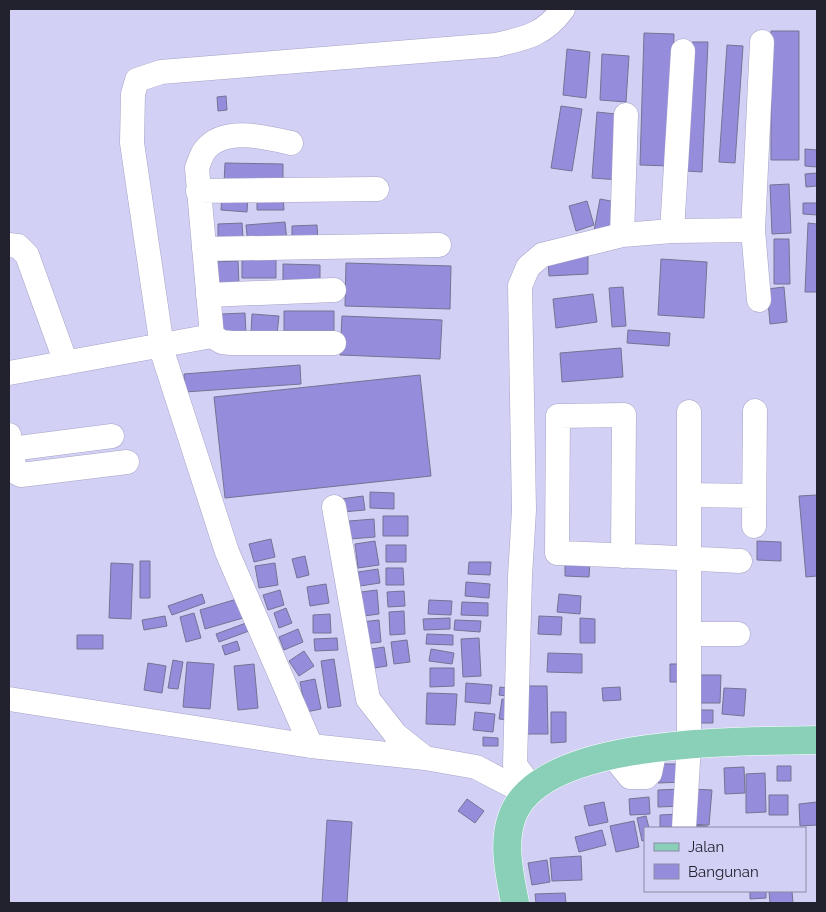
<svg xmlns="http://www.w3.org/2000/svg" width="826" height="912" font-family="Raleway,sans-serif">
<rect width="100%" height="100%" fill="#d2d0f4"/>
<path fill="#958ddc" stroke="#747393" d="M771,31h28v129h-28z
M644,33l30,1 -4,132 -30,-1z
M692,42h16l-6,130 -15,-1z
M727,45l16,1 -8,117 -16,-1z
M567,49l23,3 -4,46 -23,-3z
M602,54l27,2 -3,46 -26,-2z
M226,96l1,14 -9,1 -1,-14z
M561,106l21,3 -10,62 -21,-3z
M597,112l28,3 -5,65 -28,-2z
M805,149l12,1v17l-12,-1z
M225,163l58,1v21l-59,-2z
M817,173v13l-11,1 -1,-13z
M789,184l2,49 -19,1 -2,-49z
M222,193l26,2 -1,17 -26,-2z
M283,195l1,15h-27v-14z
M600,199l21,4 -6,32 -21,-4z
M587,201l7,24 -18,6 -7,-25z
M803,203h14v12l-14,-1z
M285,222l2,19 -39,3 -2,-19z
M242,223l1,16 -25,1v-16z
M808,223l9,1v68h-12z
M317,225l1,18 -26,1v-18z
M774,239h15l1,45h-16z
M588,256v18l-39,2 -1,-18z
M242,257h34v21h-34z
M661,259l46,3 -3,56 -46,-3z
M238,261l1,24 -27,1v-24z
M346,263l105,3 -1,43 -105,-3z
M283,264l37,1v16h-37z
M623,287l3,39 -14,1 -3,-39z
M784,287l3,35 -17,2 -3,-35z
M593,294l4,28 -41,6 -3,-29z
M284,311h50v20h-50z
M245,313l1,21h-24v-20z
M252,314l27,2 -2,18 -26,-2z
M342,316l100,4 -2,39 -100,-4z
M628,330l42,3 -1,13 -42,-3z
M621,348l2,29 -61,5 -2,-29z
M300,365l1,19 -116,8 -1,-18z
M420,375l11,101 -206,22 -11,-101z
M370,492l24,1v16l-24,-1z
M817,495v81l-11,1 -7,-81z
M363,496l2,14 -22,2 -2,-13z
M383,516h25v20h-25z
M374,519l1,18 -25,2 -1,-18z
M271,539l4,18 -21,5 -5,-18z
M375,541l4,24 -21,3 -3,-24z
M757,541l24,1v19l-24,-1z
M386,545h20v17h-20z
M305,556l4,19 -12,3 -5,-19z
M565,560l25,1 -1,16 -24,-1z
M140,561h10v37h-10z
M469,562h22l-1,13 -22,-1z
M111,563l22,1 -2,55 -22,-1z
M275,563l3,22 -19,3 -4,-22z
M386,568h17l1,17h-18z
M378,569l2,14 -20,3 -2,-14z
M466,582l24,2 -1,14 -24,-2z
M326,584l3,19 -19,3 -3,-19z
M280,590l4,15 -16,5 -5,-15z
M377,590l2,24 -15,2 -3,-24z
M404,591l1,15 -17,1 -1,-15z
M202,594l3,9 -33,12 -4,-9z
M559,594l22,2 -1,18 -23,-2z
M237,599l6,19 -38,11 -5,-19z
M429,600l23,1 -1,14 -23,-1z
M462,602l26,1v13l-27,-1z
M286,608l6,15 -13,5 -5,-15z
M404,611l1,23 -15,1 -1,-23z
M194,613l7,25 -15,4 -6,-25z
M330,614l1,19h-18v-18z
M165,616l2,10 -23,4 -2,-10z
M539,616l23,1 -1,18 -23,-1z
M450,618v11l-26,1 -1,-11z
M580,618l15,1v24h-15z
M379,620l2,22 -17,2 -3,-22z
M455,620l26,1 -1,11 -26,-2z
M246,623l3,8 -30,11 -3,-8z
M298,629l5,13 -19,8 -5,-13z
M427,634l26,1v10l-27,-1z
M77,635h26v14h-26z
M337,638l1,12 -23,1 -1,-12z
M479,638l2,38 -18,1 -2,-38z
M407,640l3,22 -16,2 -3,-22z
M237,641l3,9 -15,5 -3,-9z
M384,647l3,19 -19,3 -3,-19z
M431,649l23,4 -2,11 -23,-3z
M304,651l10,15 -15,10 -10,-15z
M548,653l34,1v19l-35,-1z
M334,659l7,47 -13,2 -7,-47z
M173,660l10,2 -5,27 -10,-1z
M187,662l27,2 -4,45 -27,-2z
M148,663l18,3 -4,27 -18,-3z
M254,664l4,44 -20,2 -4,-44z
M670,664h13v18h-13z
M430,668h24v18l-24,1z
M700,675h21l-1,28h-20z
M315,679l6,30 -15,3 -6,-30z
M466,683l26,2 -2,19 -25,-2z
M522,686h25l1,48h-25z
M500,687l14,2 -1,8 -14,-2z
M620,687l1,13 -18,1 -1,-13z
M724,688l22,1 -2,27 -22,-2z
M427,693l30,1 -2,31 -29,-1z
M502,699l9,1 -2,20 -10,-1z
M699,710h14v13h-14z
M475,712l20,2 -2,18 -20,-2z
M551,712h15v30l-15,1z
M483,737l15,1v8h-15z
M658,764h25l1,18 -26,1z
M777,766h14v15h-14z
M744,767l1,26 -20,1 -1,-26z
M765,773l1,39 -20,1v-39z
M683,789l1,17 -26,1v-17z
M691,789l21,1 -3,35 -21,-1z
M769,795h19v20h-19z
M649,797l1,17 -20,1 -1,-16z
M467,799l17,12 -9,12 -17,-12z
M604,802l4,20 -19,4 -5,-20z
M817,802v23l-17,1 -1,-22z
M679,814v13h-19v-12z
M646,816l3,12h-4v12l-3,1 -5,-23z
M327,820l25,2 -5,81h-25z
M634,821l5,26 -23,5 -6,-26z
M688,825l19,1v2h-19z
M602,830l4,15 -27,7 -4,-15z
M581,856l1,24 -30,1 -2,-23z
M547,860l3,22 -18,3 -4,-22z
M750,891h16v7l-16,1z
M769,891h23l1,12h-23z
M565,893l1,10h-30l-1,-9z"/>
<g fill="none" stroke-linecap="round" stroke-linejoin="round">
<g stroke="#a5a3c6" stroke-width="25">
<path id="minor" d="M198,191l179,-2
M672,231l11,-180
M622,235l4,-120
M9,245l9,1 9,9 39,108
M204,249l235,-4
M208,295l126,-5
M759,300l-6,-70 9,-188
M212,336l10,6 9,1h103
M9,373l203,-37 -15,-168c2,-5 4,-13 8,-18 19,-24 60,-13 86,-7
M9,435l6,37 6,3 106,-13
M11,449l101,-13
M689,495l65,1
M334,507l34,192 28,36 29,23
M754,526l1,-115
M623,556l1,-141 -66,1 -1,137c61,2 122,5 183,8
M689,634h49
M9,699l302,47 114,12 51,9 52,27
M311,746l-84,-194 -64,-198 -31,-211 1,-49 4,-14 24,-8 335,-27c30,-7 48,-10 67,-36
M612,755l18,22h16l4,-4 5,-24
M532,788l-17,-23 5,-189 4,-66 -4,-224 8,-19 14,-12 80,-20 50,-4 81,-1
M684,828l5,-83v-333"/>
</g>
<g stroke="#fff" stroke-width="29">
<path id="major" d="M515,903c-5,-27 -13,-59 -3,-86 29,-81 233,-75 305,-77"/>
</g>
<use href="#minor" stroke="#fff" stroke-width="24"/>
<use href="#major" stroke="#8ad0b9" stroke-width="28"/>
</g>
<rect width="826" height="912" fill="none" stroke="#22212e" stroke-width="20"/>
<rect x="644" y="827" width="162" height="65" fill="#d2d0f4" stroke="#8c8aa5"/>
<rect x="654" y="843" width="25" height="8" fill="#8ad0b9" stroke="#8c8aa5"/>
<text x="688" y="852" font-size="15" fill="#22212e">Jalan</text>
<rect x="654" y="864" width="25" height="15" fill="#958ddc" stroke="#8c8aa5"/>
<text x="688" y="877" font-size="15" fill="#22212e">Bangunan</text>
</svg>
